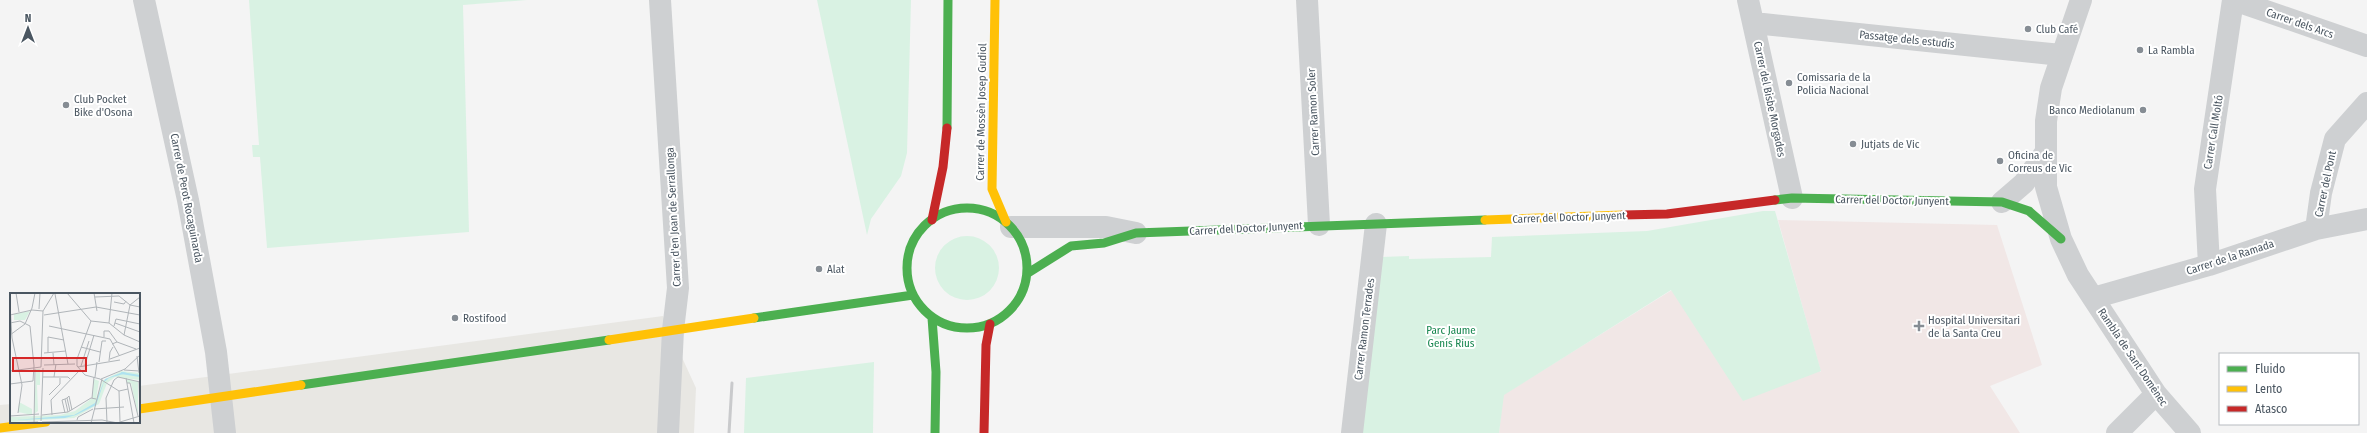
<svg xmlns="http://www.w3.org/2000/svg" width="2367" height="433" font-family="'Fira Sans Condensed',sans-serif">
<rect width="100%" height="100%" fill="#f4f4f4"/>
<path fill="#e8e7e3" d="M663,316l33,72 -2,45h-694v-28l11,-1v18h128v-36z"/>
<path fill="#f1e7e6" d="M1778,220l219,5 45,140 -52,21 30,47h-521l4,-38 169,-105 149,82z"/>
<path fill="#d9f2e3" d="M249,0h278l-64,5 6,227 -202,16 -7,-91h-7l-1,-12h7z
M817,0h94l-4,153 -6,23 -30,43 -4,16z
M1763,211h12l46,160 -78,30 -72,-111 -167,105 -5,38h-139l21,-176 28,-1v3l82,-2 1,-20 155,-6z
M935 268a32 32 0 1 1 64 0a32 32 0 1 1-64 0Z
M874,362l-1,71h-129l2,-55z"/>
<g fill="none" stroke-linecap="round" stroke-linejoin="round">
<path stroke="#ced0d2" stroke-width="22" d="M144,0l44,200 28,152 9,81
M660,0l18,288 -5,42 -5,103
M1307,0l12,225
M1748,0l44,198
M2081,0l-30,88 -5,33v66l15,52 17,36 78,119 34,39
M2234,0l133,46
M1754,23l307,32
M2002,202l22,-19 21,-30
M1011,227h95l30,6
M2316,229l5,-36 14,-54 32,-36
M2209,265l-4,-76 28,-189
M2093,298l116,-33 107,-36 51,-10
M1352,433l24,-209
M2117,433l39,-39"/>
<path stroke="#4caf50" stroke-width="9" d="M947,128l1,-128
M1775,200l17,-2 210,4 27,9 32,28
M907 268a60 60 0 1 1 120 0a60 60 0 1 1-120 0Z
M1028,273l43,-27 33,-3 32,-10 349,-13
M754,318l159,-23
M932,318l4,54 -1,61
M301,385l308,-45"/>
<path stroke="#ffc107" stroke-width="9" d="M995,0l-3,189 14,33
M1485,220l138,-5
M609,340l145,-22
M139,409l162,-24
M0,428l46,-6"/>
<path stroke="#c62828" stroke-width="9" d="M1623,215l44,-1 108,-14
M932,220l11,-53 4,-39
M984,433l2,-88 4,-21"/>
<path stroke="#c9cacc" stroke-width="3" d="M729,433l3,-50"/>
</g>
<g fill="#868d94" stroke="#fff" stroke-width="1.5">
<circle cx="2028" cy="29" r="4"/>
<circle cx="2140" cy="50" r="4"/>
<circle cx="1789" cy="83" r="4"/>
<circle cx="66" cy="105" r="4"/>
<circle cx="2143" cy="110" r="4"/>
<circle cx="1853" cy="144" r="4"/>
<circle cx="2000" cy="161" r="4"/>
<circle cx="819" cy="269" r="4"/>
<circle cx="455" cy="318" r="4"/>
<path d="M1917 320h4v4h4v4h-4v4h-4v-4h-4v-4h4z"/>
</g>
<g text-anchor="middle" stroke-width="4" stroke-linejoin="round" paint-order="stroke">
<g font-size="11" fill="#4a5661" stroke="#fff">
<text transform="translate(2300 23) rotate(19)" y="4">Carrer dels Arcs</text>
<text transform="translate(1907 39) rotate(6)" y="4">Passatge dels estudis</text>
<text transform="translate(1770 99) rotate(78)" y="4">Carrer del Bisbe Morgades</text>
<text transform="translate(981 112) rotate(-89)" y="4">Carrer de Mossèn Josep Gudiol</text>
<text transform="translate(1313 112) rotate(-93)" y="4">Carrer Ramon Soler</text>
<text transform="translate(2213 132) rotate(-81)" y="4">Carrer Call Moltó</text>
<text transform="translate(2325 184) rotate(-78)" y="4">Carrer del Pont</text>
<text transform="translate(187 198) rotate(79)" y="4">Carrer de Perot Rocaguinarda</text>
<text transform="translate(1892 200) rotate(1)" y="4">Carrer del Doctor Junyent</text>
<text transform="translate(673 217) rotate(-93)" y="4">Carrer d'en Joan de Serrallonga</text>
<text transform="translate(1569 217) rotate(-2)" y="4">Carrer del Doctor Junyent</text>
<text transform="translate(1246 228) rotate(-3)" y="4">Carrer del Doctor Junyent</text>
<text transform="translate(2230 257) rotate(-18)" y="4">Carrer de la Ramada</text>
<text transform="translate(1364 329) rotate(-83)" y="4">Carrer Ramon Terrades</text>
<text transform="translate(2133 357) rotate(56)" y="4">Rambla de Sant Domènec</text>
</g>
<g font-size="11" fill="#4a5661" stroke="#fff" text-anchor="start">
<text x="2036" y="33">Club Café</text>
<text x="2148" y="54">La Rambla</text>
<text x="1797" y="81">Comissaria de la<tspan x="1797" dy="13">Policia Nacional</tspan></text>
<text x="74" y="103">Club Pocket<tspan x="74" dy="13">Bike d'Osona</tspan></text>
<text x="2135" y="114" text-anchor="end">Banco Mediolanum</text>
<text x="1861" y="148">Jutjats de Vic</text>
<text x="2008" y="159">Oficina de<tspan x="2008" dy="13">Correus de Vic</tspan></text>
<text x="827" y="273">Alat</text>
<text x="463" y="322">Rostifood</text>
<text x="1928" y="324">Hospital Universitari<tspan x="1928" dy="13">de la Santa Creu</tspan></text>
</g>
<g font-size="11" fill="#17864f" stroke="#fff">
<text x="1451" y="334">Parc Jaume<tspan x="1451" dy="13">Genís Rius</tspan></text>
</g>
</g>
<g transform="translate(10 293)">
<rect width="130" height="130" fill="#f4f4f4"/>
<path d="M20,18l-5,9h-11v-6zM26,76h4v16h-3l1,26 -4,3zM111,78l19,2v7l-25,-3 -8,6 -8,21 -25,14 -64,4v-5l50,-2 15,-4 17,-13 2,-19 5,2 -3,18 6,-18zM116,86l12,3v33l-7,-32h-4zM9,109l13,7v6l-14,-3z" fill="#d9f2e3"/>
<path d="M113,79l4,1 -18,5 -5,4 -8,23 -20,10 -11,3 -49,2 58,-5 21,-12 10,-24z" fill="#aee2f0"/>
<path fill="none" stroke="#aee2f0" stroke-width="2" d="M111,80l19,3"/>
<path fill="none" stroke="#b0b5b9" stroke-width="1" d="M6,0l3,19M57,0l24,28M84,0l3,18M45,1l13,70M85,4l24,-1 11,9 10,2M104,9l10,2 2,-3M0,11l2,34 10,47 -4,28M29,16l1,-16M0,22l22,-5 11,1M34,22l52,-8 44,8M81,28l-14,38v7l8,9 15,4 19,12 9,-2M81,28l18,2 15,12 16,7M0,30l10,-2 10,5 4,40 -1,15 -23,3M99,30l3,-30M105,30l25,9M39,33l61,13 9,16M104,33l2,-7 24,5M0,42l15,-11 7,-16 3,-15M114,42l6,-30 10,-8M94,44v-6h5l8,11M102,51l5,-2 19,7M71,54l19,5M34,60l22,-2M38,60v-16l16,3M43,60l1,12M127,63l2,17M100,66l30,-11M99,68l1,-9 3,-5M89,69l3,-21h4M34,72l31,-1M75,72l9,-30M71,73l8,-25M31,74l2,-56 11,-18M68,74l42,-7M114,77l15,1M0,78l31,-4M33,84h25l2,2M44,84l2,-13M85,84l2,-15M116,85l8,45M91,86l24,-10 15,-14M129,88l1,35M117,90h3l8,33M109,98l1,31M39,102l11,-11v-6M57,105l2,-2 3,14M57,105l-2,1 3,13M57,105l3,13M82,105l2,-21M55,106l-3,1 3,13M84,116l30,-2M32,122l26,-3 23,-14 5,1M42,122l-1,-15 29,-30M0,123l29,-2M67,127l1,-3 15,-8M31,128l2,-53M32,129l60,-2 16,3M110,129l20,-6M0,130l28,-1M24,130l1,-54M81,130l11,-44M97,130l-1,-25 8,-18 4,-3 22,5"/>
<path fill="#d62828" fill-opacity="0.15" stroke="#d62828" stroke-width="2" d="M3,65h73v13h-73z"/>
<rect width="130" height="130" fill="none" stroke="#4a5661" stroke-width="2"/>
</g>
<rect x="2219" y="353" width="140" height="72" fill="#ffffff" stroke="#b7bbc0"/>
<rect x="2227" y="366" width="20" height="6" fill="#4caf50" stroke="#b7bbc0"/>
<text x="2255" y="373" font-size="12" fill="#4a5661">Fluido</text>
<rect x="2227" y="386" width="20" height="6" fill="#ffc107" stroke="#b7bbc0"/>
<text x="2255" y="393" font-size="12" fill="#4a5661">Lento</text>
<rect x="2227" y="406" width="20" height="6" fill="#c62828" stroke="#b7bbc0"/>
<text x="2255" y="413" font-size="12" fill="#4a5661">Atasco</text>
<g transform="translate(28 28)" stroke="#ffffff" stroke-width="3" paint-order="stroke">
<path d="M0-3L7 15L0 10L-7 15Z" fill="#4a5661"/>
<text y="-6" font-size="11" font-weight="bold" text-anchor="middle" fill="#4a5661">N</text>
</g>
</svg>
